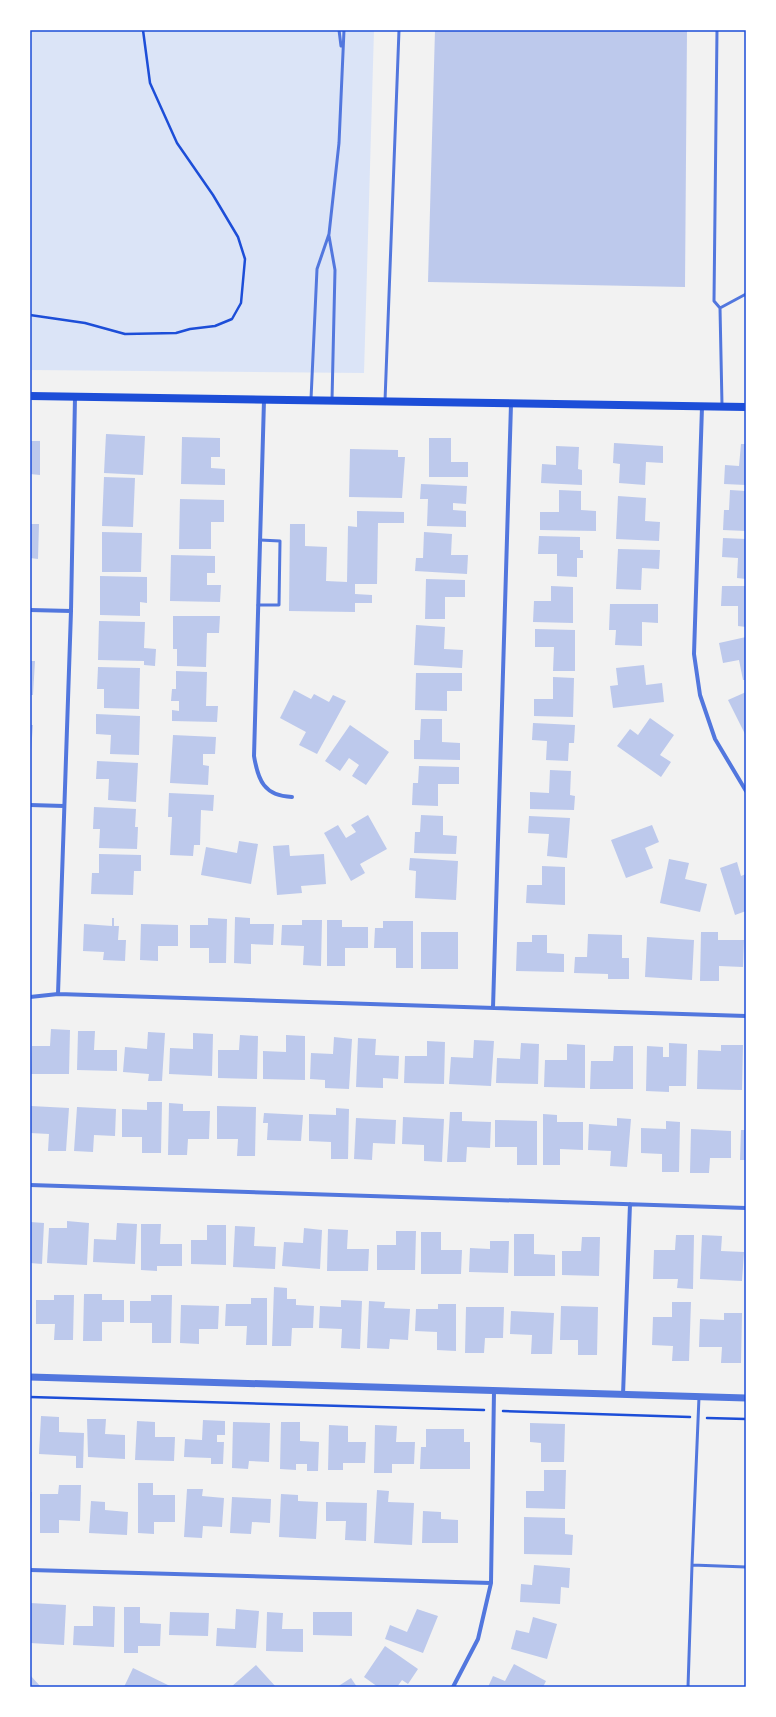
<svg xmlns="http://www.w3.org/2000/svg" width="776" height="1717" font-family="'Asap Condensed',sans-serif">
<rect width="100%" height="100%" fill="#f2f2f2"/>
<path fill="#dbe4f7" d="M30,30h344l-10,343 -334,-3z"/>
<path fill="#bdc9ec" d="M435,30h252l-2,257 -257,-5z
M106,434l39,2 -2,39 -39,-2z
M182,437l38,1v19h-9v11l14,1v16l-44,-1z
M429,438h22v24h17v15h-39z
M30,441h10v34l-10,-1z
M614,443l49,3v17l-17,-1 -1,23 -26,-2 1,-19 -7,-1z
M741,444h5v41l-22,-1 1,-19 14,1z
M556,446l23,1 -1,22 4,1v15l-41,-2 1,-19 14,1z
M350,449l48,1v7h7l-3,41 -53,-1z
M104,477l31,1 -2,49 -31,-1z
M421,484l46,2 -1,18 -13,-1v7l13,1v16l-39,-1 1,-27h-8z
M559,490l22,1v19l15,1v20l-56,-1v-18h19z
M730,490l16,1v40l-23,-1 1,-20h5z
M618,496l28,2 -1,23 15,1 -1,19 -43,-2z
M180,499l44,1v22h-13v27h-32z
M357,511l47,1v11h-26l-1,61h-22v10l17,1v8h-17v9l-66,-1 1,-87h15v22l22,1 -1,34 21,1 1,-56 9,1z
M30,524h9l-1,35 -8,-1z
M102,532l40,1 -1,39h-39z
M424,532l28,2 -1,21h17l-1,19 -52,-3 1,-13h7z
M539,536l41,1v13h3v8h-6v19l-20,-1v-22h-19z
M723,538l23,1v40l-9,-1 1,-20 -16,-1z
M618,549l42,1 -1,19 -17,-1 -1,22 -25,-1z
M171,555l44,1v17h-8v12h14l-1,17 -50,-1z
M100,576l47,1v26l-7,-1v14l-40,-1z
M426,579l39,1v17h-20v22h-20z
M551,586l22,1v36l-40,-1 1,-21h17z
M722,586h24v41l-8,-1v-20h-17z
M610,604h48v19l-16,-1v24l-27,-1 1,-15h-7z
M173,616h47l-1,17h-12l-1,34 -29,-1v-17h-4z
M99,621l46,1 -1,26 12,1 -1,17 -11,-1v-4l-46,-1z
M416,625l29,2 -1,22 19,1 -1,18 -48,-3z
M535,629l40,1v41h-22l1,-24h-19z
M746,637v43h-3l-4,-20 -16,3 -4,-20z
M30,661h5l-2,34h-3z
M644,665l2,20 16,-2 2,19 -51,6 -3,-22 8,-1 -2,-17z
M98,667l42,1 -1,41 -35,-1v-19h-7z
M176,671l31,1 -1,34h12l-1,16 -45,-1v-11l7,1v-10h-8l1,-12h4z
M416,673h46v18h-15v20l-32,-1z
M553,677l21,1 -1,39 -39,-1v-17h19z
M294,690l17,9 3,-5 15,8 4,-7 13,6 -29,53 -18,-9 7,-13 -26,-14z
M746,692v44l-18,-36z
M96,714l44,2 -1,39 -29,-1 1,-19 -15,-1z
M650,718l24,17 -14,20 11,7 -10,15 -44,-31 13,-17 8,6z
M421,719h21v23l18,1v17l-46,-1v-19h6z
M533,723l42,2 -1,18h-5l-1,18 -22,-1 1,-19 -15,-1z
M30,725h3l-2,26 -1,-1z
M350,725l39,27 -23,33 -14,-9 7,-11 -10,-7 -9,13 -15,-10z
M173,735l43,2 -1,17h-12v11l6,1 -1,19 -38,-2z
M97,761l41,2 -2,39 -28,-2 1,-21h-13z
M419,766l40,1v17h-21v22l-26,-1 1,-22h5z
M550,770l21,1 -1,24 5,1 -1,14 -44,-1v-17l19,1z
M169,793l45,2 -1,16 -12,-1 -1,35h-6l-1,11 -23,-1 2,-38h-4z
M94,807l42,2 -1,18h3l-1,22 -38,-1 1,-19h-7z
M368,815l19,34 -27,15 5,9 -14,8 -27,-48 14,-8 8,13 10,-6 -5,-7z
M421,815l22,1v19l14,1 -1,18 -42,-1 1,-21h5z
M529,816l41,2 -3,40 -20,-2 2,-22 -21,-1z
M652,825l7,17 -14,6 8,20 -27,10 -15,-38z
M239,841l19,3 -7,40 -50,-9 5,-28 31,6z
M289,845l1,11 34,-2 2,30 -25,2 1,7 -25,2 -4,-49z
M99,854l42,1v16h-7l-1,24 -42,-1 1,-21h7z
M410,858l48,3 -2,39 -41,-2 1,-27 -7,-1z
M669,859l20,4 -4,16 22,5 -7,28 -40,-9z
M737,862l4,14 5,-2v37l-11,4 -15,-47z
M542,866l23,1v38l-39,-2 1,-18h15z
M235,917l15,1v6h24l-1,21 -22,-1v20l-17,-1z
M112,918h2v8h5l-1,14h8l-1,21 -22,-1 1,-8 -21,-1 1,-27 28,2z
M208,918l19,1 -1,44h-17v-15h-19v-23h18z
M302,920h20l-1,46 -18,-1 1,-19 -23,-1 1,-20h20z
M327,920h15v7h26v21h-23v18h-18z
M383,921h30v47h-17v-20h-22l1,-20h8z
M141,924l37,1v21h-20v15l-18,-1z
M421,932h37v37h-37z
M701,932h17v8h26l-1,27 -24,-1v15h-19z
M588,934l34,1v23h7v21h-21v-5l-34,-1 1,-16h12z
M532,935h15v18l17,1v18l-48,-1 1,-29h15z
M647,937l47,3 -2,40 -47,-3z
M51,1029l19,1 -1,44h-38l1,-28h18z
M78,1031h17l-1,19h23v21l-40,-1z
M148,1032l17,1 -3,48h-14l1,-7 -26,-2 2,-25 22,2z
M193,1033l20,1 -1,42 -43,-2 1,-26 23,1z
M240,1035l18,1 -1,43 -39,-1v-28h21z
M286,1035l19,1v44l-42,-1v-28l23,1z
M334,1037l18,2 -3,50 -24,-1v-8l-15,-1 1,-26 22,1z
M358,1038l18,1 -1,16 24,1 -1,23 -15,-1v10l-27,-1z
M474,1040l20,1 -3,45 -42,-2 2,-27 22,1z
M427,1041l18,1 -1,42 -40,-1 1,-27h22z
M521,1043l18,1 -1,40 -42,-1 1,-25 23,1z
M669,1043l18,1 -1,42h-17v6l-23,-1 1,-45 16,1v10h6z
M567,1044l18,1v43l-41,-1 1,-27h22z
M721,1045h22l-1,45 -45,-1 1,-39 23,1z
M614,1046h19v43h-43l1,-28h22z
M147,1102h15l-1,51h-19v-16h-20v-28l25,1z
M169,1103l14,1v7h27l-1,28h-21l-1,16h-19z
M31,1106l38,2 -3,43h-18l1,-17 -19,-1z
M217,1106l39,1 -1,49h-18l1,-17h-21z
M77,1107l39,2 -1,27 -21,-1 -1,17 -19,-1z
M336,1108l13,1 -1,50h-17v-17l-22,-1v-27l27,1z
M450,1112h12v9l29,1 -1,26 -23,-1 -1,15h-19z
M264,1113l39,2 -2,26 -34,-1 1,-17h-5z
M543,1114l14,1v7h26v28l-23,-1v16h-17z
M403,1117l41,2 -2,43 -18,-1v-16l-22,-1z
M356,1118l40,2 -1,24 -22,-1 -1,17 -18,-1z
M617,1118l14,1 -4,48 -17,-1 1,-15 -23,-1 1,-26 28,2z
M495,1120l42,1v44h-20v-18h-22z
M666,1121l14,1 -1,50h-17v-18l-21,-1v-25l25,1z
M691,1129l40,2v27h-21l-1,15h-19z
M741,1130h5v30h-6z
M67,1221l22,2 -2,42 -40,-2 2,-35h18z
M30,1222l14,1 -2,41 -12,-1z
M117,1223l20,1 -2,40 -42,-2 1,-23 22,1z
M141,1224h20l-1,20h22v22h-25v5l-16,-1z
M207,1225h19v40l-35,-1v-24h16z
M235,1226l20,1 -1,19 22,1 -1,22 -42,-2z
M304,1228l18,2 -2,39 -38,-3 2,-24 19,1z
M328,1229l20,1 -1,19h22l-1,22h-41z
M396,1231h20l-1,39h-38v-25h19z
M421,1232h20v18h21l-1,24h-40z
M514,1234h20v20l21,1v21h-41z
M676,1235h18l-1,54 -16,-1 1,-9h-25l1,-29h21z
M702,1235l20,1 -1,15 23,1 -2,29 -42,-2z
M582,1237h18l-1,39 -37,-1v-24h19z
M490,1241h19l-1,32 -39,-1 1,-24 20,1z
M274,1287l13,1v11h9v6l18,1 -1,22h-21l-1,18h-19z
M84,1294h18v6h22v22h-22v19h-19z
M54,1295h20l-1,45h-19l1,-16h-19v-24h18z
M151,1295h21l-1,48h-19v-20h-22v-22h21z
M251,1298h16v47h-21l1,-19h-22l1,-22h25z
M341,1300l21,1 -2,48 -19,-1 1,-19 -23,-1 1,-22 21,1z
M369,1301l16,1 -1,6 26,1 -2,31 -18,-1 -1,10 -22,-1z
M672,1302h19l-2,59h-17l1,-15 -21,-1 1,-28h19z
M438,1304h18v47l-19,-1v-18l-22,-1 1,-22h22z
M181,1305l38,1 -1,23h-19v15l-19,-1z
M561,1306l37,1 -1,48h-19v-15h-18z
M466,1307h38l-1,31h-18l-1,15h-19z
M511,1311l43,2 -2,41h-21l1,-19 -22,-1z
M724,1313h18l-1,50h-20l1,-16h-23l1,-28 24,1z
M41,1416l18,1v15l25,1 -1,35h-7v-12l-37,-2z
M87,1419h19l-1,15 20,1v24l-37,-2z
M203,1420l22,1v14h-8v7h7l-1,22h-12v-6l-27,-1 1,-18 17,1z
M137,1421l18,1v15h20l-1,24 -39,-1z
M233,1422l37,1 -1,39 -20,-1 -1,8 -16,-1z
M281,1422h19v19l19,1 -1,29h-11v-7h-11v6l-16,-1z
M530,1423l35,1 -1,38h-23v-19l-11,-1z
M329,1425l19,1v16h18l-1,21h-22v7h-15z
M375,1425l22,1 -1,16h19l-1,22h-22v9h-18z
M426,1429h38v13h6v27h-50l1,-22h5z
M544,1470h22l-1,39 -39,-1v-17h18z
M138,1483h15v12h22v27h-21v12l-16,-1z
M59,1485h22l-1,36 -21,-1v13h-19v-39h18z
M187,1489h16l-1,7 22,2 -2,29 -19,-1 -1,12 -18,-1z
M377,1490l12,1 -1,11 26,1 -2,42 -38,-2z
M30,1492h2l-1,24h-1z
M281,1494l17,1v6l20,1 -2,37 -37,-2z
M232,1497l39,2 -1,24 -18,-1 -1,12 -21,-1z
M91,1501l14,1v8l23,2 -1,23 -38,-2z
M326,1502l41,1 -1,38 -21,-1 1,-19h-20z
M423,1511l18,1v7l17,1v23h-36z
M524,1517l41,1v16l8,1 -1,20 -48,-1z
M534,1565l36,3 -1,20 -8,-1 -1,17 -40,-2 1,-18 11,1z
M30,1603l36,2 -2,40 -34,-2z
M93,1606l22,1 -1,40 -41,-2 1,-19h19z
M124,1607h16v16l21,1 -1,22h-22v7h-14z
M236,1609l23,2 -3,37 -40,-2 1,-18 18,1z
M417,1609l21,7 -15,37 -38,-14 5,-14 17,7z
M170,1612l39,1 -1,23 -39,-1z
M267,1612l16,1 -1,16h21v23l-37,-1z
M313,1612h39v24l-39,-1z
M533,1617l24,7 -10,35 -36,-10 5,-19 13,3z
M385,1646l33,23 -10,15 -6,-4 -5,7h-19l-14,-10z
M514,1664l32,17 -3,6h-55l5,-11 12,5z
M256,1665l20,22h-45z
M133,1668l39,19h-48z
M30,1675l11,12h-11z
M351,1678l6,9h-20z"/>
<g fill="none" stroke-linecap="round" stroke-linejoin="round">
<path stroke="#1d4ed8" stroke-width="2.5" d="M30,315l55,8 40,11 51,-1 14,-4 25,-3 17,-7 9,-16 4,-44 -7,-22 -25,-42 -36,-52 -27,-60 -7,-53
M30,1397l454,13
M503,1411l187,6
M707,1418l39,1"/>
<path stroke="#5277de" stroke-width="3" d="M339,30l2,16
M717,30l-3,271 6,7 2,97
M329,236l6,34 -3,130
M720,308l26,-14
M311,399l6,-130 12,-35 10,-91 5,-113
M385,401l14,-371
M258,605h21l1,-64 -20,-1
M699,1397l-7,168 54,2
M688,1687l4,-122"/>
<path stroke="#5277de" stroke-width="4" d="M264,400l-10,356c4,24 10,40 38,41
M702,407l-8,247 6,41 15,44 31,52
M30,610l41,1
M30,805l34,1
M58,994l13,-383 4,-214
M30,997l28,-3 688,22
M493,1008l18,-604
M30,1185l716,23
M623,1395l7,-191
M30,1570l461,13
M453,1687l25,-48 13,-56 3,-192"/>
<path stroke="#5277de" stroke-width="7" d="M30,1377l716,21"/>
<path stroke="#1d4ed8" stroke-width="8" d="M30,396l716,11"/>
</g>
<rect width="776" height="1717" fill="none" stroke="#ffffff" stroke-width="62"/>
<rect x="31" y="31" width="714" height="1655" fill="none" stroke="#1d4ed8" stroke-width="1.5"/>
</svg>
